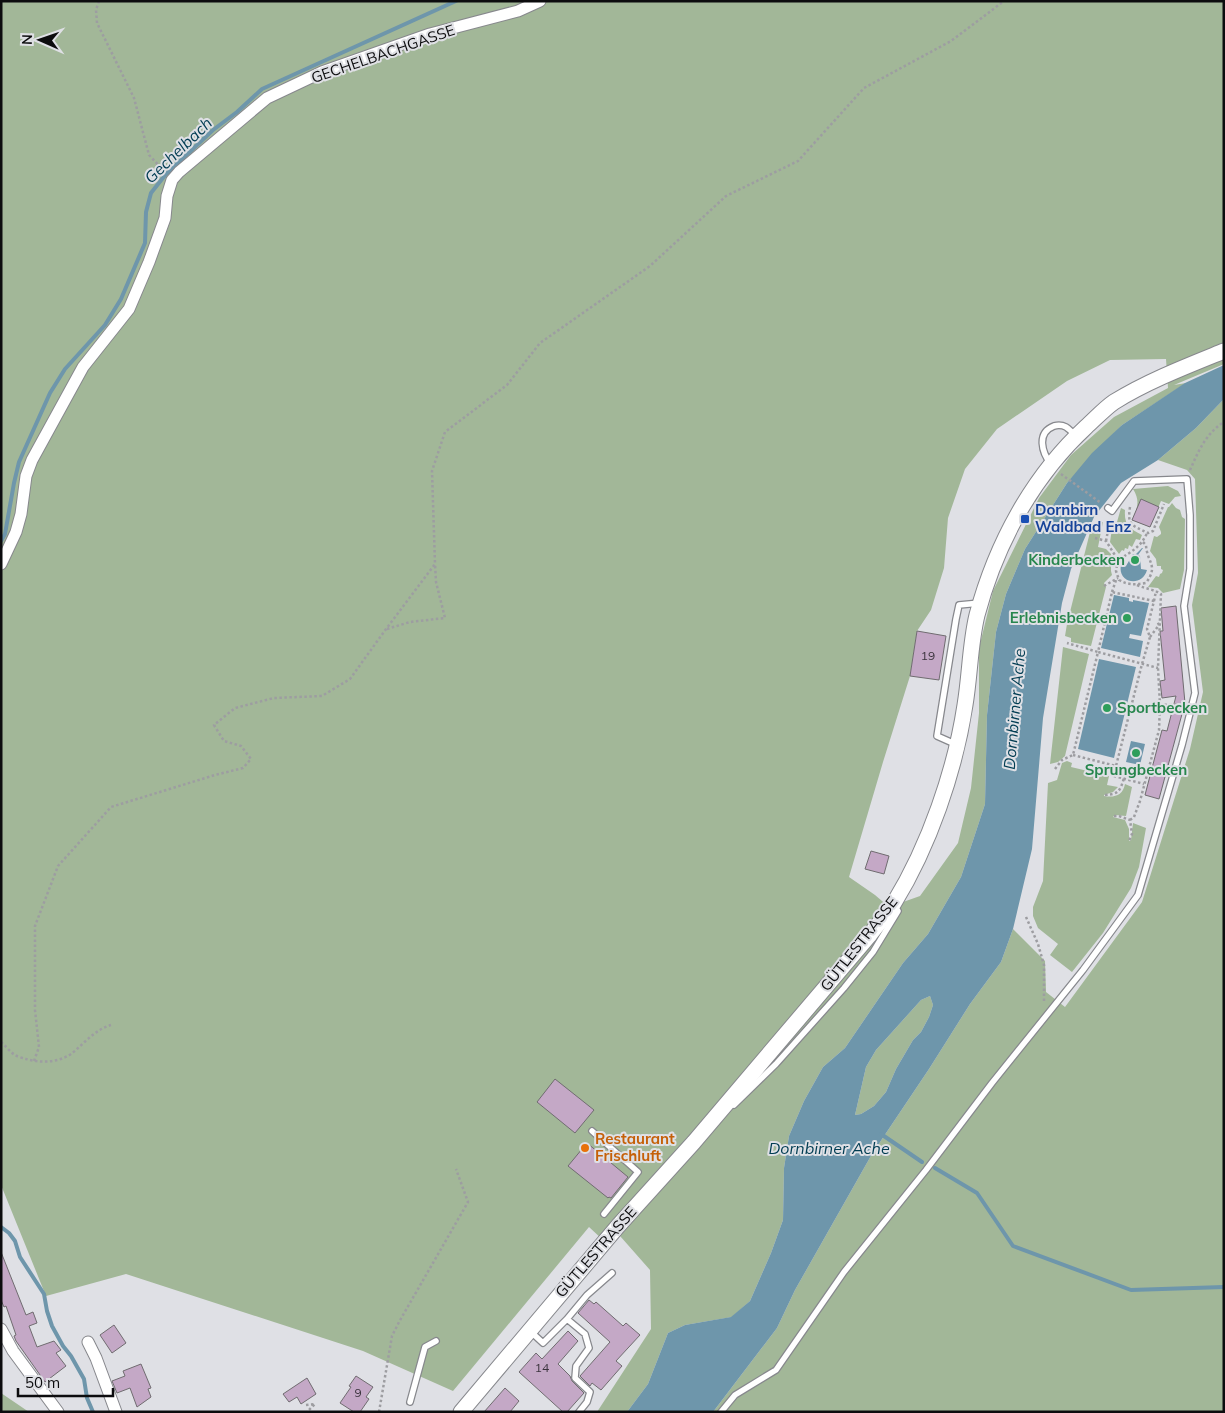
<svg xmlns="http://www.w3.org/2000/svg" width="1225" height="1413" font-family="Mulish,sans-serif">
<rect width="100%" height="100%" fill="#dfe0e5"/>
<path fill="#a2b798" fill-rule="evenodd" d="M1,1h1223v363l-50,21 12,-2 -64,42 -55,58 -42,66 -19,45 -10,38 -9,83 -2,89 -24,73 -33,57 -25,29 -58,85 -22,19 -19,34 -15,35 -5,32 -1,52 -12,33 -21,48 -18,16 -47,8 -17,8 -20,51 -21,28h-30l54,-83 -1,-59 -37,-42 -10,12 -14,-13 -136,164 -90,-40 -237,-77 -80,22 -45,-111zM1166,359l2,29 -54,29 -43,38 -32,43 -46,93 -14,57v65l-8,75 -13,55 -38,53 -31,11 -14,-12 -26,-18 34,-115 27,-86 7,-45 14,-21 13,-42 4,-50 17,-49 32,-40 70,-48 43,-21z
M1224,399v1013h-511l64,-84 18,-38 77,-136 57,-85 41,-65 31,-42 12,-33 32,32 1,31 19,15 77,-105 48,-153 13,-57 -11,-87 6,-32 -3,-94 -8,-9 -29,-10 38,-32z
M1168,486l10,5 3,5 -6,1 -6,7 -8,-3 -11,26 -18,-7c6,-12 8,-20 1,-31z
M1172,503l4,5 4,2 2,7 3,2 -1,51 -4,19 -17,4 -5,-5 -10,-1 8,-11 3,1 1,-3 2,-1 1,-3 -2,-1v-3h-4l-1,-7 -6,-8 4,-15 3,1 4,-3v-2l-2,-5 9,-20h1z
M1121,508l4,2c-1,15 4,18 17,25l-2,5 -4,-1 -4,8 -3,-2 -1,4 -3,-1 -1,3 -2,-1 -3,4 -9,-12 3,-20h4z
M1103,522l-5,25 8,2 5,5v17l1,4 -8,8 2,4 -15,59 -20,-4v-4l-6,-2 2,-12 25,-100z
M1063,647l26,7 -24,102 -7,6 -8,2z
M1067,761l5,2 -1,4 38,9 -2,9 11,2 -5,5 -9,3v1c11,2 19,-1 21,-12l7,3 -6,29 -11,-1 -2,2 12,3 4,9v12l2,-1 2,-17 13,5 -7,39 -8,21 -28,45 -31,39 -22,-17 8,-11 -20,-16 -5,-12v-9l10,-26 5,-98 9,-3 5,-17z
M930,996l3,9 -4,12 -8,15 -8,8 -17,29 -10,23 -12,14 -13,8 -6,1 11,-48 10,-17 45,-50z
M1,1393l28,19h-28z"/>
<path fill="#6e96ab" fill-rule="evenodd" d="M1224,365v34l-28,29 -38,32 -37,23 -27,34 -23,52 -9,34 -19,115 -11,131 -19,80 -12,33 -31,42 -41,65 -57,85 -77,136 -18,38 -64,84h-86l21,-28 20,-51 17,-8 46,-8 19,-16 21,-48 12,-33 1,-52 5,-32 15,-35 19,-34 22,-19 58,-85 25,-29 33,-57 24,-73 2,-89 9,-83 10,-38 19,-45 42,-66 25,-30 30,-28 63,-42zM930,996l3,9 -4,12 -8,15 -8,8 -17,29 -10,23 -12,14 -13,8 -6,1 11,-48 10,-17 45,-50z
M1142,548h1l-5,7 2,1 1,13 6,1c-5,18 -30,13 -26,-5l5,1 7,-12h3z
M1114,595l15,3v3l4,1v-2l16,3 -8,33 -11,-2 -1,4 14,3 -3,16 -39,-9z
M1099,659l37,8 -22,91 -36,-9z
M1131,741l14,3 -5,21 -14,-3z"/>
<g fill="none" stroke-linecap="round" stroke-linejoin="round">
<path stroke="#6e96ab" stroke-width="4" d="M1,541l4,-7 9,-51 5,-21 31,-69 15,-24 40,-44 16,-26 24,-56 1,-31 5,-19 15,-19 47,-44 24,-18 25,-23 194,-88
M881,1134l41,28
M935,1168l42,25 36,53 118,44 93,-3
M1,1227l8,6 6,8 5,16 24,37 3,17 5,15 11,20 8,10 13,23 3,19 6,14"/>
</g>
<path fill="#c4a8c6" stroke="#706c70" d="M1141,499l18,8 -9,20 -18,-7z
M1176,606l9,97 -26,96 -14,-4 17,-65 5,1 9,-35 -14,2 -2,-17 5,-1 -5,-49h3l-2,-23z
M917,631l29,5 -7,44 -29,-4z
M871,851l18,5 -5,18 -19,-5z
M555,1079l39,31 -19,23 -38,-31z
M587,1143l41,34 -17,21 -2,-1 -1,1 -40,-32z
M1,1252l25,63 7,-3 4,11 -8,3 8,21 17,-6 7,9 -5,3 10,13 -21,16 -29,-41 -2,-5 2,-1 -10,-29 -2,1 -3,-7z
M589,1300l5,4 2,-2 27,24 3,-3 14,12 -24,26 6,5 -21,24 -9,-7 -2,3 -10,-10 30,-34 -32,-29z
M114,1325l12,18 -14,10 -12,-18z
M568,1331l10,10 -20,23 12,12 2,5 12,12 -17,19h-4l-44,-40 17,-19 6,6z
M141,1364l10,24 -3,1 3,8 -14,10 -7,-19 -13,5 -5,-12 13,-5 -2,-5z
M356,1376l17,11 -7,10 3,2 -9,13h-6l-14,-9 11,-16 -2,-1z
M307,1378l9,16 -15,10 -4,-7 -8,5 -6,-8z
M505,1388l14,13 -9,11h-26z"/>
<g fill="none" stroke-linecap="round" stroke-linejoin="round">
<g stroke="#87888d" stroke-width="8">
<path id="lane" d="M1051,464c-9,-11 -15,-31 3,-38 4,-1 8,-1 12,1 3,2 7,6 9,8
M955,744l-18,-8 19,-117 3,-14 21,-2
M734,1105l42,-41 68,-76 29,-36 25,-41 -5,-6
M592,1131l46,41 -34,42
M567,1319l20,-24 25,-22
M530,1331l13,12 24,-24 18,15 4,14 -13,18 -1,12 15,14 -3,10 -8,10
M410,1402l15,-55 11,-6
M721,1412l14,-17 41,-25 68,-98 82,-102 66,-87 91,-113 55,-75 44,-150 13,-52 -11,-87 6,-37v-54l-3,-36 -53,2 -22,30 -4,-3"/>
</g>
<g stroke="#87888d" stroke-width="13">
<path id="street" d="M1,564l15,-32 5,-18 5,-38 6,-16 51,-93 46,-58 20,-47 16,-44 2,-22 5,-16 7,-8 88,-74 55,-26 108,-38 88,-23 22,-10
M1,1329l12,22 45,61
M88,1342l8,16 20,54"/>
</g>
<g stroke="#87888d" stroke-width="17">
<path id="secondary" d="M461,1412l157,-186 76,-84 175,-206c8,-11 18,-21 25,-33 35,-57 61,-132 71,-198 5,-30 5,-61 12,-90 19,-71 55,-138 109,-188 9,-8 18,-18 28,-25 34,-21 73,-36 110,-51"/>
</g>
<path stroke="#9d9da1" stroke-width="2.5" stroke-dasharray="2.5 2.5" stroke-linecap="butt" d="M99,1l-3,9 1,13 37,75 15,57 16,17
M1190,470c8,-18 16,-37 34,-48
M1061,474l40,29
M1130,507c-3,19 2,18 18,26l5,-2 11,-27
M1095,538l11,3 12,19
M1106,541l4,-21
M1143,542l3,3c1,18 13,20 0,38 -11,2 -18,2 -27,-3l-3,-9 2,-11c13,-8 23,-13 29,-27
M1137,585c9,4 16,4 24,9l-3,74 2,37
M1104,586l14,-8
M1112,592l4,-12
M1154,601l2,-10
M387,629l23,-7 35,-4 -9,-36 -1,-18
M1150,637l9,-12 -2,-4
M1073,755l43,11 26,-102 8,-27 -3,-8 7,-28 -42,-9 -14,60 60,16
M1116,766l-2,10 30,8
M1055,769l7,-9 11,-5 25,-103 -31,-9
M1105,795c14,-1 15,-4 19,-17
M1114,816h5l11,4 2,14 -3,7
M1130,820l4,-3 6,-16 19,-71 1,-25 23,-1
M1026,917l12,27 6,21v38
M1,1042c5,4 9,10 14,13 3,2 8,3 11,4 15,4 31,4 45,-5 13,-10 23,-24 40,-29
M34,1061l5,-14 -4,-37v-84l23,-60 53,-59 104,-32 28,-7 8,-9 -10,-13 -17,-5 -10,-16 21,-17 39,-10 48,-2 28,-17 36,-50 49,-65 -3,-93 13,-39 62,-47 33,-42 110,-77 76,-70 72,-35 66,-73 87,-47 53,-40
M306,1405l9,-1 -8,8
M379,1412l13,-76 7,-14 69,-120 -12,-33"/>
<use href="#lane" stroke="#fff" stroke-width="5.5"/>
<use href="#street" stroke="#fff" stroke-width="11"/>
<use href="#secondary" stroke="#fff" stroke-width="15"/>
</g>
<rect fill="#1a4fb4" stroke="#dfe0e5" stroke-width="2" x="1020" y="514" width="10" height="10" rx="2.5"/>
<g fill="#2e9e5b" stroke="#dfe0e5" stroke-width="2">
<circle cx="1135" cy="560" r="5"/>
<circle cx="1127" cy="618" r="5"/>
<circle cx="1107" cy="708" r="5"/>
<circle cx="1136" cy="753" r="5"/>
</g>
<circle fill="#e8710a" stroke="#dfe0e5" stroke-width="2" cx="585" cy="1148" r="5"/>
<g text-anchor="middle" stroke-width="4" stroke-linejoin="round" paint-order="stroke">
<g font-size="12" fill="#3a333c">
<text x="928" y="660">19</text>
<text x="542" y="1372">14</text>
<text x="358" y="1397">9</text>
</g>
<g font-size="15" fill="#0c0c0e" stroke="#dfe0e5">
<text transform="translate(383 54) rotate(-19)" y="5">GECHELBACHGASSE</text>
<text transform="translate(859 944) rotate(-52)" y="5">GÜTLESTRASSE</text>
<text transform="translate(596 1252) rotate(-49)" y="5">GÜTLESTRASSE</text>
</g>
<g font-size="15" font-weight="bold" fill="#164399" stroke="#dfe0e5" text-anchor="start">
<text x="1035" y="515">Dornbirn<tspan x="1035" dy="17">Waldbad Enz</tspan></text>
</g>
<g font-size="15" font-weight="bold" fill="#27864d" stroke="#dfe0e5" text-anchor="end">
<text x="1125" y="565">Kinderbecken</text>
<text x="1117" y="623">Erlebnisbecken</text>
<text x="1117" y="713" text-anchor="start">Sportbecken</text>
<text x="1136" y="775" text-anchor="middle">Sprungbecken</text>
</g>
<g font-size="15" font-weight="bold" fill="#c56008" stroke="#dfe0e5" text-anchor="start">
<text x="595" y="1144">Restaurant<tspan x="595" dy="17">Frischluft</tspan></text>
</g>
<g font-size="16" font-style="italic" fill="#013c52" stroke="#dfe0e5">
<text transform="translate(178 150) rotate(-44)" y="6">Gechelbach</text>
<text transform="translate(1014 709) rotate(-85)" y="6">Dornbirner Ache</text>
<text x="829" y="1154">Dornbirner Ache</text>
</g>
</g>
<rect width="1225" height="1413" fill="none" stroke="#0c0c0e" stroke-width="5"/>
<g transform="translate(40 40) rotate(272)" stroke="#dfe0e5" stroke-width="4" paint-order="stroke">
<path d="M0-4L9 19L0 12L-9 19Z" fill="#0c0c0e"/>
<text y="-8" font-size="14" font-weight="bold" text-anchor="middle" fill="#0c0c0e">N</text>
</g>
<path d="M18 1388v8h95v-8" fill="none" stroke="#0c0c0e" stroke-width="2.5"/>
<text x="25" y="1388" font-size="15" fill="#0c0c0e" stroke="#dfe0e5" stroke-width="4" paint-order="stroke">50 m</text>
</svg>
